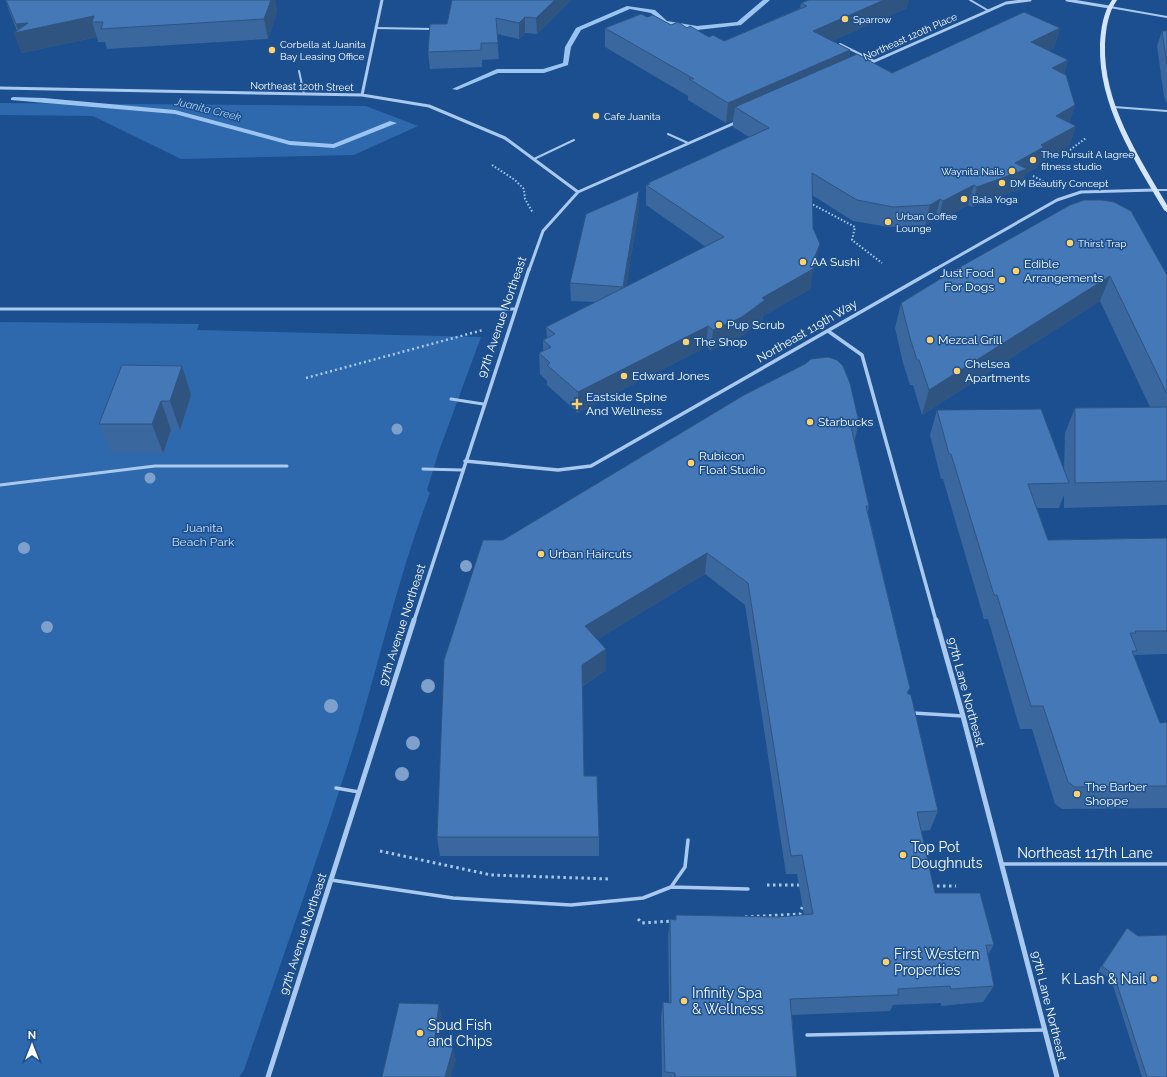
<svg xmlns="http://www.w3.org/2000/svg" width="1167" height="1077" font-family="Raleway,sans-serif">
<rect width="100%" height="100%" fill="#1b4f8f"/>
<path fill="#2e69ad" d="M0,103l366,3 52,20 -64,29 -173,4 -88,-43 -93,-1z
M0,322l199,2 -2,6 284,7 -42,114 -12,39 3,3c-30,78 -49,161 -73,242 -35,113 -75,224 -113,335l-5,7h-239z"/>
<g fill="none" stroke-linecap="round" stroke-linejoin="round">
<path fill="#9cc4f0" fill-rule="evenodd" d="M763,0h7l-29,25 -44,5 -34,-6 -12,-11 -21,-4 -49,21 -10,17 -3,18 -24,8h-46l-41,17 -5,-1 45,-20h46l20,-6 2,-16 11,-19 51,-22 28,4 12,11 30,5 40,-4z
M13,97l31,1 131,12 115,31 43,3 57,-23 7,2 -63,25 -44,-3 -115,-31 -164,-14v-2z"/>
<path stroke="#a9c9ee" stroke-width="2" stroke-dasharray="1.5 2" stroke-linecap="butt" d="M1070,150l16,-12
M492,165l23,15 9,9 1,10 8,14
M1033,176l14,7
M810,203l45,24 -3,13 30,23"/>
<path stroke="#a9c9ee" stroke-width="2.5" stroke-dasharray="2 3" stroke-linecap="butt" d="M306,378l177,-48"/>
<path stroke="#a9c9ee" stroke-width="3" stroke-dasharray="2.5 3.5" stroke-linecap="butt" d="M380,851l111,24 119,4
M767,885h35
M931,886h25
M745,917l55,-3 3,-9
M638,919l4,4 30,-2"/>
<path stroke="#a9c9ee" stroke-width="2" d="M970,0l19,11
M1110,7l57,10
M376,28l56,1
M840,44l34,17
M299,71l5,23
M1114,107l53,4
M668,134l20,9
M534,159l40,-19
M1155,190h12"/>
<path stroke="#a9c9ee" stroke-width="3" d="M0,309h515
M451,399l32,5
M423,469l39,1
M0,485l155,-19h132"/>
<path stroke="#a9c9ee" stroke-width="3.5" d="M913,713l50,3
M336,788l23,4
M1003,864h164
M331,880l122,18 118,7 72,-7 28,-11 14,-20 3,-27
M671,887l77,2
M807,1035l238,-5"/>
<path stroke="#a9c9ee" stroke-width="3" d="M1067,0l42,7
M868,64l138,-61 24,-3
M0,88l362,7 67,11 76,32 73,54
M362,95l20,-95
M529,270l14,-39 35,-39 159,-70
M934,270l123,-70 24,-8 74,-2"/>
<path stroke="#a9c9ee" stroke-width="3.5" d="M828,331l34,24 74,266
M465,461l93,9 33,-4 345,-197
M414,621l115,-352"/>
<path stroke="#a9c9ee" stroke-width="5" d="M936,620l27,96 94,361
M268,1077l146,-457"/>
<path fill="#d6e6fa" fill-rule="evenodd" d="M1112,0h5c-9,13 -11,28 -12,44 -2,59 33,111 62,161v7l-3,-2c-30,-51 -66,-105 -64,-166 1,-16 3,-31 12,-44z"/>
</g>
<g fill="#7ea0ca">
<circle cx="397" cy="429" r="5.5"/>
<circle cx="150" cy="478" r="5.5"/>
<circle cx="24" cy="548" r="6"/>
<circle cx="466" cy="566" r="6"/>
<circle cx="47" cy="627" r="6"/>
<circle cx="428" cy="686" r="7"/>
<circle cx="331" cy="706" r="7"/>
<circle cx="413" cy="743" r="7"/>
<circle cx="402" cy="774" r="7"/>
</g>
<path fill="#3a679d" d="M5,0h270l2,12 -9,27 -161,10 -2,-7h-7l-1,-5 -75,16 -8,-20 3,-2z
M452,0h119l-34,34 -12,-1 -6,6 -22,-5 2,25 -17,1v7l-52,2 -2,-17 19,-28z
M801,3l106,5 -75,33 18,9 -1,8 43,15 168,-45 -6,20 -6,2 20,10 -4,14 11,31 -6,18 7,3 -7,20 -30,17 -1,4 -13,7 -4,15 -49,18 -4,-2 -30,17 -3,-2 -10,5 -36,2 -36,-6 -41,-26 1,33 3,37 -4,9 -2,15 -47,27 -1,5 -23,17 -28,13 -5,-4 -128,66 -31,-28v-4l-7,-7 -1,-21 4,-2v-11l4,-2 -1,-11 49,-25 -24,-1 -1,-18 69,-92v17l-13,79 80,-40 -60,-42v-20l2,-1v-1l101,-46 -16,-10v-7l-7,3 -38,-23v-4l-83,-49v-19l42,-11 24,8 16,3 22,9 15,4 76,-33z
M1162,31h5v72l-3,-6 -7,-51z
M953,271l214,4v230l-103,3v-13l-5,13h-22l11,32 119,-2v116l-32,1 -1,1 26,67 7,-1v86l-105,1 -7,-5 -23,-75h-12l-32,-110h-4l-41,-140h-2l-11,-44 7,-25 127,60 1,-37 10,-25 75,-1 -50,-106 -178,114 -9,-30h-3l-7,-22 -8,-35 6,-25z
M122,365l69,30 -11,35h-9l-8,23h-52l-12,-29z
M744,395l115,27 -5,21 15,63 -1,6 42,176 -2,5 30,118 -8,19 -9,1 14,62 59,52 -6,9 6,32 -11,16 -42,4v-3l-48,2 -3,6 -98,4 5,62h-135l-1,-59 2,-16 6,1 -1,-66 2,-18 5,1 1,-5 102,2 26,-2 -7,-41h-11l-41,-269 -40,-31 -107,65 8,31 -23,16 1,90 15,61v19h-159l-3,-19 66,-297z
M1127,928l40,149h-25l-31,-98 -13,-8z"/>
<path fill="#305480" d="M271,0h4l2,12 -9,27 -4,-20z
M555,0h16l-34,34 -1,-16z
M884,0h25l-2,8 -97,43 3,-20z
M94,16l-2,6 5,15 -75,16 -8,-20 5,-1 -3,-8z
M525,17v16l-6,6v-16z
M1060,28l-6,20 -29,13 6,-19z
M850,50l-3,20 -112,37 -2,13 -7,3 2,-20z
M1068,60l-6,20 -10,-12z
M1075,105l-7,20 -12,-9z
M1076,126l-7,20 -30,17 -1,4 -13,7 -4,15 -49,18 5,-20 38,-24 26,-18z
M974,185l-6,20 -30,17 5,-21z
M639,191v17l-16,97v-18z
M940,199l-5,21 -10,5 5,-20z
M820,244l-4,21 -4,9 -2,15 -47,27 -1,5 -23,17 -28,13 2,-21 49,-32 51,-37z
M1110,276l-10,25 -178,114 7,-25z
M708,326l-2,21 -128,66v-21z
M182,366l9,29 -11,35 -10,-29z
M161,401l10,29 -8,23 -11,-29z
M707,553l-2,21 -120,73v-21z
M606,649v21l-24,16v-21z
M439,1004l3,13 -4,32 -3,-12z
M453,1048l3,12 -5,17h-6z"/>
<path fill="#4478b7" stroke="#305480" d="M6,0h265l-7,19 -163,10 2,-7h-11l2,-6 -80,17 14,-10 -12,1z
M452,0h103l-19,18 -11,-1 -6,6 -23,-5 2,25h-17v7l-53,2 2,-28h17z
M809,0h75l-71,31 37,19 -122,53 -39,-24h5l-89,-51 36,-14 6,3 6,-2 18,10 7,-3 9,6 3,-2 19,11 4,-2 11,6 83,-35 -6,-3z
M1024,12l36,16 -29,14 37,18 -16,8 14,7 9,30 -19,11 20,10 -35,19 3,2 -29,16 12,6 -50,18 -3,-2 -31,16 -3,-2 -10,6 -37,2 -36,-7 -45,-27 1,55 7,16 -7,17v8l-51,29 3,2 -23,17 -29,13 -5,-4 -130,66 -31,-27 3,-2 -11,-10 12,-6 -8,-7 12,-6 -9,-7 178,-90 -78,-52 4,-1 -2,-1 121,-55 -34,-21 122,-53 35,19z
M1162,31h5v33z
M639,191l-16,96 -53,-4 16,-69z
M1084,200h18l12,2 17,9 36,64v119l-57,-118 -181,114 -10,-30h-2l-7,-22 -9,-35 52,-32 117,-66z
M828,357l9,3 6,6 7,17 9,39h-9l19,84h-3l44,182 -3,5 4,2 27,116 -21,1 18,81h45l14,52h-8l8,41 -43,3 -1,-3 -52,3v6l-108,4 7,78h-122v-4l-10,-1 -2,-70 8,1 -1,-84 6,1v-5l102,2 35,-3 -11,-59 -11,1 -43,-273 -41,-30 -122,73 21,23 -24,16 2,111h13l2,61h-162l7,-177 39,-120h20l241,-145 61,-31 6,-5z
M122,365l60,1 -12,35h-9l-9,23h-53z
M1167,407v74l-92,2v-75z
M1041,409l28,74 -41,1 20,56 119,-2v93h-32l1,2h-6l7,18h-5l28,72 7,-1v64l-92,1 -7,-5 -25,-76h-12l-34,-111h-3l-43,-141h-2l-12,-44z
M1127,928l11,8 29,-1v142h-20l-33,-102 -12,-9z
M399,1003l40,1 -4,33 18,11 -8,29h-63z"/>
<g fill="#ffd166" stroke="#1b4f8f" stroke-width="1.5">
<circle cx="845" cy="19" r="4"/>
<circle cx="272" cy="50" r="4"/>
<circle cx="596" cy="116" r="4"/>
<circle cx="1033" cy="160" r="4"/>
<circle cx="1012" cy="171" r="4"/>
<circle cx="1002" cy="183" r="4"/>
<circle cx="964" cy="199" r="4"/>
<circle cx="888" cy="222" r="4"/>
<circle cx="1070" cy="243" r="4"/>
<circle cx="803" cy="262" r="4"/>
<circle cx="1016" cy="271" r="4"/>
<circle cx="1002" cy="280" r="4"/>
<circle cx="719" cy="325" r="4"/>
<circle cx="930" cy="340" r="4"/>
<circle cx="686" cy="342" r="4"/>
<circle cx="957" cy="371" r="4"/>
<circle cx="624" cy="376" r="4"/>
<path d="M575 398h4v4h4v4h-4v4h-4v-4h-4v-4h4z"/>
<circle cx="810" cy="422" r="4"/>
<circle cx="691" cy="463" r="4"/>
<circle cx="541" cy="554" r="4"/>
<circle cx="1077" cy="794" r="4"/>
<circle cx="903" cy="855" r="4"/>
<circle cx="886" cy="962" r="4"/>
<circle cx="1154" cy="979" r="4"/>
<circle cx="684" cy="1001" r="4"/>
<circle cx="420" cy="1033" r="4"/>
</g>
<g text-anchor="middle" stroke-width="3" stroke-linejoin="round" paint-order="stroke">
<g font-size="10" fill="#fff" stroke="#1b4f8f" text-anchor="start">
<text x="853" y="23">Sparrow</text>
<text x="280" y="48">Corbella at Juanita<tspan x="280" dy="12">Bay Leasing Office</tspan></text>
<text x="604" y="120">Cafe Juanita</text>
<text x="1041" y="158">The Pursuit A lagree<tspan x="1041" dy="12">fitness studio</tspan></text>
<text x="1004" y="175" text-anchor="end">Waynita Nails</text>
<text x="1010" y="187">DM Beautify Concept</text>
<text x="972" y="203">Bala Yoga</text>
<text x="896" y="220">Urban Coffee<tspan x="896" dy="12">Lounge</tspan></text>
<text x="1078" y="247">Thirst Trap</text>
</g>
<g font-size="10" fill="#fff" stroke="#1b4f8f">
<text transform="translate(910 36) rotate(-24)" y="4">Northeast 120th Place</text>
<text transform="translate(302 86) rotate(1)" y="4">Northeast 120th Street</text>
</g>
<g font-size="11" font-style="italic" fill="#b5d3f5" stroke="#1b4f8f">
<text transform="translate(208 109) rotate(14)" y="4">Juanita Creek</text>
</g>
<g font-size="12" fill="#fff" stroke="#1b4f8f" text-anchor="start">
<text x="811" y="266">AA Sushi</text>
<text x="1024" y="268">Edible<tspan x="1024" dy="14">Arrangements</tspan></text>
<text x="994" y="277" text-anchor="end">Just Food<tspan x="994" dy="14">For Dogs</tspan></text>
<text x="727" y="329">Pup Scrub</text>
<text x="938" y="344">Mezcal Grill</text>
<text x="694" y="346">The Shop</text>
<text x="965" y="368">Chelsea<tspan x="965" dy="14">Apartments</tspan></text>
<text x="632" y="380">Edward Jones</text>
<text x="586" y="401">Eastside Spine<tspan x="586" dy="14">And Wellness</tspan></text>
<text x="818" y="426">Starbucks</text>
<text x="699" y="460">Rubicon<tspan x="699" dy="14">Float Studio</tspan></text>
<text x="549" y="558">Urban Haircuts</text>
<text x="1085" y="791">The Barber<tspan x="1085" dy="14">Shoppe</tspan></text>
</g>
<g font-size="12" fill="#fff" stroke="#1b4f8f">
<text transform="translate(502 317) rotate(-71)" y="4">97th Avenue Northeast</text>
<text transform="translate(807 331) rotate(-30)" y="4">Northeast 119th Way</text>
<text transform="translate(402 625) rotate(-72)" y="4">97th Avenue Northeast</text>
<text transform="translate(966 692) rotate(75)" y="4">97th Lane Northeast</text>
<text transform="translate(303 934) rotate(-72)" y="4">97th Avenue Northeast</text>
<text transform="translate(1049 1006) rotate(76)" y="4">97th Lane Northeast</text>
</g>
<g font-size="12" fill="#cfe3fa" stroke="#1b4f8f">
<text x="203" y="532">Juanita<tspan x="203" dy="14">Beach Park</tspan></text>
</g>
<g font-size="14" fill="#fff" stroke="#1b4f8f" text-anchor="start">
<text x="911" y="852">Top Pot<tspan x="911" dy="16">Doughnuts</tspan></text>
<text x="894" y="959">First Western<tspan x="894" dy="16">Properties</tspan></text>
<text x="1146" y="984" text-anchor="end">K Lash &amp; Nail</text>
<text x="692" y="998">Infinity Spa<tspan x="692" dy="16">&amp; Wellness</tspan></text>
<text x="428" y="1030">Spud Fish<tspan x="428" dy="16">and Chips</tspan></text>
</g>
<g font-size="14" fill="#fff" stroke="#1b4f8f">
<text x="1085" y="858">Northeast 117th Lane</text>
</g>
</g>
<g transform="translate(32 1045)" stroke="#1b4f8f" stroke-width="3" paint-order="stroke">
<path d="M0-3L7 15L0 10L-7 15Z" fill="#ffffff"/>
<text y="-6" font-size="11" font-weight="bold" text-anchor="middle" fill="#ffffff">N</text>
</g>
</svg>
